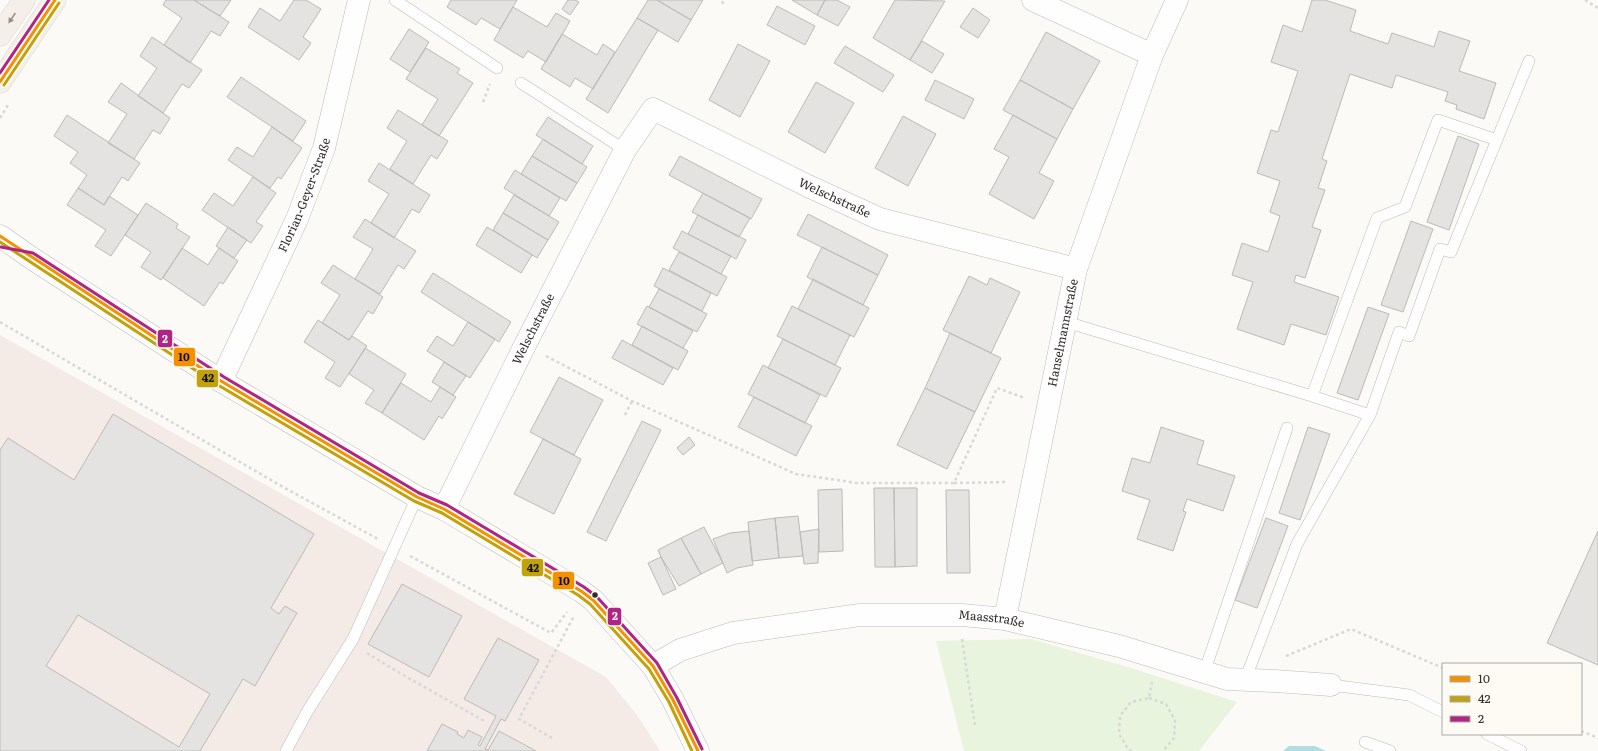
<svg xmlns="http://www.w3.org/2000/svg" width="1598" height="751" font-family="Literata,serif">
<rect width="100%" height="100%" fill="#fcfaf6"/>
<path fill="#f4ebe6" d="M0,335l606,342 31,38 23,36h-660z"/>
<path fill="#e9f4de" d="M1031,639l100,29 106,34 -38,49h-235l-28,-110z"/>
<path fill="#b2dce4" d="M1289,746h26l11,5h-43z"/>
<path fill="#e5e3e1" stroke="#bcbab7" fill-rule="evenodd" d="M166,0h28l35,22 -9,14 -9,-5 -21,32 -26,-18 18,-27 -19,-13z
M194,0h37l-11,16z
M294,0h12l15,9 -18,28 8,6 -12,17 -51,-33 12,-19 20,13z
M451,0h66l-17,29 -19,-11 -5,7 -29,-18z
M568,0h7l4,2 -9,13 -8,-6z
M648,0h9l34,20 -13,22 -41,-24z
M657,0h46l-12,20z
M792,0h33l-8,15z
M825,0h12l13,7 -12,19 -21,-11z
M895,0l50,1 -35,59 -37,-22z
M1312,0h13l31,10 -6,21 38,13 4,-11 42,14 5,-16 31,10 -11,30 37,12 -12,36 -28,-10 1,-4 -12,-4 3,-9 -52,-17 -4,13 -42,-14 -28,85 5,2 -9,27 7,2 -13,37 9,3 -16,48 -9,-3 -2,7 45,15 -13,38 -35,-11 -7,21 -47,-16 16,-47 -21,-7 10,-32 26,9 12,-36 -10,-4 10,-31 -23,-8 14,-43 7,2 20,-61 -27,-9 12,-37 19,7z
M777,6l38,20 -10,19 -38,-20z
M513,7l34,20 9,-14 14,8 -24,41 -18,-11 -5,7 -29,-18z
M973,8l17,12 -12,18 -18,-11z
M637,18l21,12 -50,83 -22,-14z
M409,29l20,13 -19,30 -20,-13z
M1046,32l54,29 -27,48 -53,-29z
M562,34l35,21 6,-11 12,8 -22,37 -18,-11 -5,9 -29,-18z
M152,37l50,33 -13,18 -7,-4 -19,29 -25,-17 19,-28 -17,-12z
M922,41l22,13 -12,19 -22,-13z
M738,44l32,17 -30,56 -31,-17z
M845,46l49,29 -11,17 -49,-29z
M426,48l34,21 -3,4 16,10 -34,53 -17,-11 16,-26 -32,-20z
M241,77l65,44 -13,20 -66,-44z
M935,80l39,19 -10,20 -39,-19z
M1020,80l53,29 -16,30 -54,-29z
M816,82l38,21 -29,50 -37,-21z
M121,83l49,35 -10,16 -7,-4 -19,29 -26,-16 19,-29 -19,-12z
M398,110l50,31 -11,18 -6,-4 -18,29 -23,-15 17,-28 -20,-13z
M67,115l73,48 -12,18 -6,-4 -18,28 -26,-17 9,-13 -17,-12 8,-11 -24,-16z
M1013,115l44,24 -18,34 15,8 -20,38 -45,-25 20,-37 -15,-8z
M903,116l33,18 -28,52 -33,-18z
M548,117l45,29 -11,18 -46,-29z
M272,127l30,21 -21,31 -3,-2 -8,11 -42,-28 9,-13 16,10z
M1458,136l21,8 -30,86 -22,-8z
M543,139l44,28 -10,16 -45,-27z
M532,156l45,27 -11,18 -45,-27z
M680,156l82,43 -11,20 -82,-44z
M379,163l51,32 -11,18 -7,-4 -18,29 -23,-15 18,-29 -21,-13z
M515,170l45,28 -11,18 -45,-28z
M253,177l23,16 -20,29 7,4 -12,17 -49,-33 12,-17 19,13z
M78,188l26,17 5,-9 29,19 -27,41 -16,-10 11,-16 -39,-25z
M703,193l47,25 -11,19 -47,-25z
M514,195l45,27 -11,18 -45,-27z
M146,203l32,21 -2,4 14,9 -29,43 -20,-13 10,-15 -26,-17z
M503,213l45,27 -11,18 -44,-28z
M808,214l80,41 -10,20 -81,-40z
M698,215l48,25 -10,19 -48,-25z
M365,219l51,32 -12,18 -6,-4 -18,29 -25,-15 18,-30 -20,-12z
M1411,221l22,8 -30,83 -22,-7z
M228,227l19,13 -13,18 -18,-12z
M487,227l45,28 -11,18 -45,-28z
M682,231l49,25 -10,18 -48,-26z
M822,247l56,28 -15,30 -56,-28z
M182,248l26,17 11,-17 19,13 -15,23 -3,-2 -16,24 -41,-28z
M679,252l48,25 -10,19 -48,-26z
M333,265l50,32 -10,17 -5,-3 -19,29 -27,-17 18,-28 -19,-12z
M663,268l48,25 -9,18 -48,-25z
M433,273l78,49 -12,20 -78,-50z
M969,276l18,9 3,-7 30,14 -29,61 -48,-23z
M813,279l56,29 -15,29 -56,-28z
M659,289l48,25 -10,18 -48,-25z
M647,306l46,25 -10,17 -46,-24z
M792,306l58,29 -15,30 -58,-29z
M1368,307l21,7 -31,86 -21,-7z
M318,320l31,20 3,-4 15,10 -27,41 -15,-9 10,-16 -31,-20z
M468,322l27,17 -25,39 -43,-27 10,-15 16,10z
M642,326l46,25 -10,19 -46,-25z
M950,333l51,25 -26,54 -50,-24z
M783,339l58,29 -15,29 -58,-29z
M622,340l51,28 -10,17 -51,-27z
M365,348l41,26 -24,39 -17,-10 9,-13 -25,-16z
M444,362l22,14 -13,19 -21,-13z
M763,365l57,30 -15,28 -57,-29z
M559,377l44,23 -29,55 -44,-23z
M401,383l30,19 9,-15 16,10 -14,22 -3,-3 -15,24 -42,-27z
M925,388l50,24 -28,57 -50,-24z
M754,397l58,29 -16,30 -58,-29z
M113,414l201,120 -43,74 8,6 6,-8 12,7 -42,73 -12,-7 -43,72h-200v-301l8,-12 66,42zM78,615l132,79 -31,53 -133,-81z
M642,421l19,9 -55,111 -19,-9z
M1161,427l43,14 -7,23 38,12 -12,35 -36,-12 -4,12 3,1 -13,39 -36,-12 13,-39 -28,-9 10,-33 18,5z
M1308,427l22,7 -30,86 -21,-7z
M689,437l6,8 -12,10 -6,-7z
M543,439l38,20 -27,55 -40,-20z
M874,488h20l1,79h-20z
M894,488h23v78l-22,1z
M842,489l1,62 -24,1 -1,-62z
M946,490h23l1,83h-23z
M798,516l5,40 -24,2 -4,-40z
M775,518l4,40 -27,3 -4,-39z
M1266,518l22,8 -31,82 -22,-8z
M704,527l19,36 -22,11 -20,-36z
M819,529l-1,34 -14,1 -4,-32z
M749,531l4,34 -16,3 -10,5 -14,-34 17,-6z
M1598,531v134l-51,-22z
M681,538l20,36 -22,12 -18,-29 -3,-7z
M661,557l15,32 -13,6 -15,-32z
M402,584l60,32 -33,61 -61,-33z
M498,638l41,22 -34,61 -4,-2 -16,30 3,1 11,-19 37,20h-109l15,-27 16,8 -1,2 7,4 4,-8 14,7 -4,8 2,1 16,-30 -32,-17z"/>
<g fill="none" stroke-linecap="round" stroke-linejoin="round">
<g stroke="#bcbbb8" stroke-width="12">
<path id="service" d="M395,0l102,68
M521,83l104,67
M1066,322l246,74 65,-178 28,-11 33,-87 59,20
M1312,396l58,19 29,-83 10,4 31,-87 11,3 78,-191
M1204,673l83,-245
M1245,680l52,-136 73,-129
M1331,685l78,10 34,17
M1487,734l34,17
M1365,742l25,9
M286,751l21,-39 46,-73 64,-142"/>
</g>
<g stroke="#bcbbb8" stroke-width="23">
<g id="minor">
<path d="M1033,0l119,55"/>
<path d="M0,236l30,21 191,124 196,116 27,12 137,82 12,9 60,66 20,34 25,51"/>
<path id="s1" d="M221,381l76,-162 27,-71 35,-148"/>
<path id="s2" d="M444,509l81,-164 100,-195 28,-41 155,77 72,33 196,50"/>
<path id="s3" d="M1005,619l71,-350 76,-214 25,-55"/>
<path id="s4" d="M653,666l27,-16 53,-17 127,-18h102l43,4 114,27 108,33 48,2 56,4"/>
</g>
</g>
<g stroke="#d9d8d6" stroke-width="23">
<path id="primary" d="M0,35l24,-35
M0,82l55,-82"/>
</g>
<path stroke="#d9d8d7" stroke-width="2.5" stroke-dasharray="3 3" stroke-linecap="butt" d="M1585,0l13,8
M722,4l2,-4
M483,102l7,-18
M0,118l8,-13
M0,322l283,165 95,52
M546,356l86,45 164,73 61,9h97l43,-95 28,10
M625,415l7,-14
M954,483l54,-1
M410,556l141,77 16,-21
M962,639l13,87
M367,653l31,19 88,50
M1286,656l65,-27 92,39
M1149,698l17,6 9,16 -1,18 -11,13
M1581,731l17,7
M552,738l-33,-19 55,-103
M1132,751l-4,-2 -9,-15 1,-18 11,-14 18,-4 3,-16"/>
<use href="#service" stroke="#fffefe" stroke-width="11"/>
<use href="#minor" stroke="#fffefe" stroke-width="22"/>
<use href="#primary" stroke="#f4efe8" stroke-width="22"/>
<g stroke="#fefbf4" stroke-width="6">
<path id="bus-1" d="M0,82l55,-82
M0,236l221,145 196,116 27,12 137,82 12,9 60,66 20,34 25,51"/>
</g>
<g stroke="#fefbf4" stroke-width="6">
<path id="bus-2" d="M4,85l55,-82
M0,242l218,143 196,116 28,12 136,82 12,9 59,65 20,33 23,49"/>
</g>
<g stroke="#fefbf4" stroke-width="6">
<path id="bus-3" d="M0,73l49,-73
M1,247l32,6 191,124 195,116 28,12 137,82 13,10 60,66 20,35 25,51"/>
</g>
<use href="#bus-1" stroke="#f39100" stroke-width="3"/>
<use href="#bus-2" stroke="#c1a20d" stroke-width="3"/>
<use href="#bus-3" stroke="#af2485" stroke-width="3"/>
</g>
<defs><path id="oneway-solid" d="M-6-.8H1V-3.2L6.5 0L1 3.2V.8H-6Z"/></defs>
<use fill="#928e8a" href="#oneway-solid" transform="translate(12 18) rotate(124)"/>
<circle fill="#2f2e2b" stroke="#fefbf4" stroke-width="1.5" cx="595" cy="595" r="3.5"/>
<g text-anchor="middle" stroke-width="3" stroke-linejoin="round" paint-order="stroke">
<g font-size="12" fill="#2f2e2b" stroke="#fefbf4">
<text dy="4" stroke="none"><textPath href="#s1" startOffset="204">Florian-Geyer-Straße</textPath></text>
<text dy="4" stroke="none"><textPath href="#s2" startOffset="654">Welschstraße</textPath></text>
<text dy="4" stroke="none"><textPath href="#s2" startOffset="201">Welschstraße</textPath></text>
<text dy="4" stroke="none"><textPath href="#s3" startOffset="292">Hanselmannstraße</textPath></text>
<text dy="4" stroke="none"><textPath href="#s4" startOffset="347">Maasstraße</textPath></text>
</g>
</g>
<g stroke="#fefbf4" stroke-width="1.5">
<rect x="157" y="329" width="16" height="19" rx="4" fill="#af2485"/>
<rect x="173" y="347" width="23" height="20" rx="4" fill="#f39100"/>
<rect x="196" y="369" width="23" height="19" rx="4" fill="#c1a20d"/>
<rect x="521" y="558" width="23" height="19" rx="4" fill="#c1a20d"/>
<rect x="552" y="571" width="23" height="19" rx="4" fill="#f39100"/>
<rect x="607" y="607" width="15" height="19" rx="4" fill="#af2485"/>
</g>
<g font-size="11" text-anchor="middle" font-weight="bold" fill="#fff">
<text x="165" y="343">2</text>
<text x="615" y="620">2</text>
</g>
<g font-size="11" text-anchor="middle" font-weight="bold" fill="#111">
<text x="184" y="361">10</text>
<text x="208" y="382">42</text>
<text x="533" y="572">42</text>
<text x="564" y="585">10</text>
</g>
<rect x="1442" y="663" width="140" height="72" fill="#fefbf4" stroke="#aba9a4"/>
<rect x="1450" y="676" width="20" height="6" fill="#f39100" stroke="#aba9a4"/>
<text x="1478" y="683" font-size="12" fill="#2f2e2b">10</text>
<rect x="1450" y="696" width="20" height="6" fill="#c1a20d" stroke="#aba9a4"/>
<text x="1478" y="703" font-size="12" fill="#2f2e2b">42</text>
<rect x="1450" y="716" width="20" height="6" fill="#af2485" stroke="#aba9a4"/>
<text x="1478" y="723" font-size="12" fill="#2f2e2b">2</text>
</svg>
